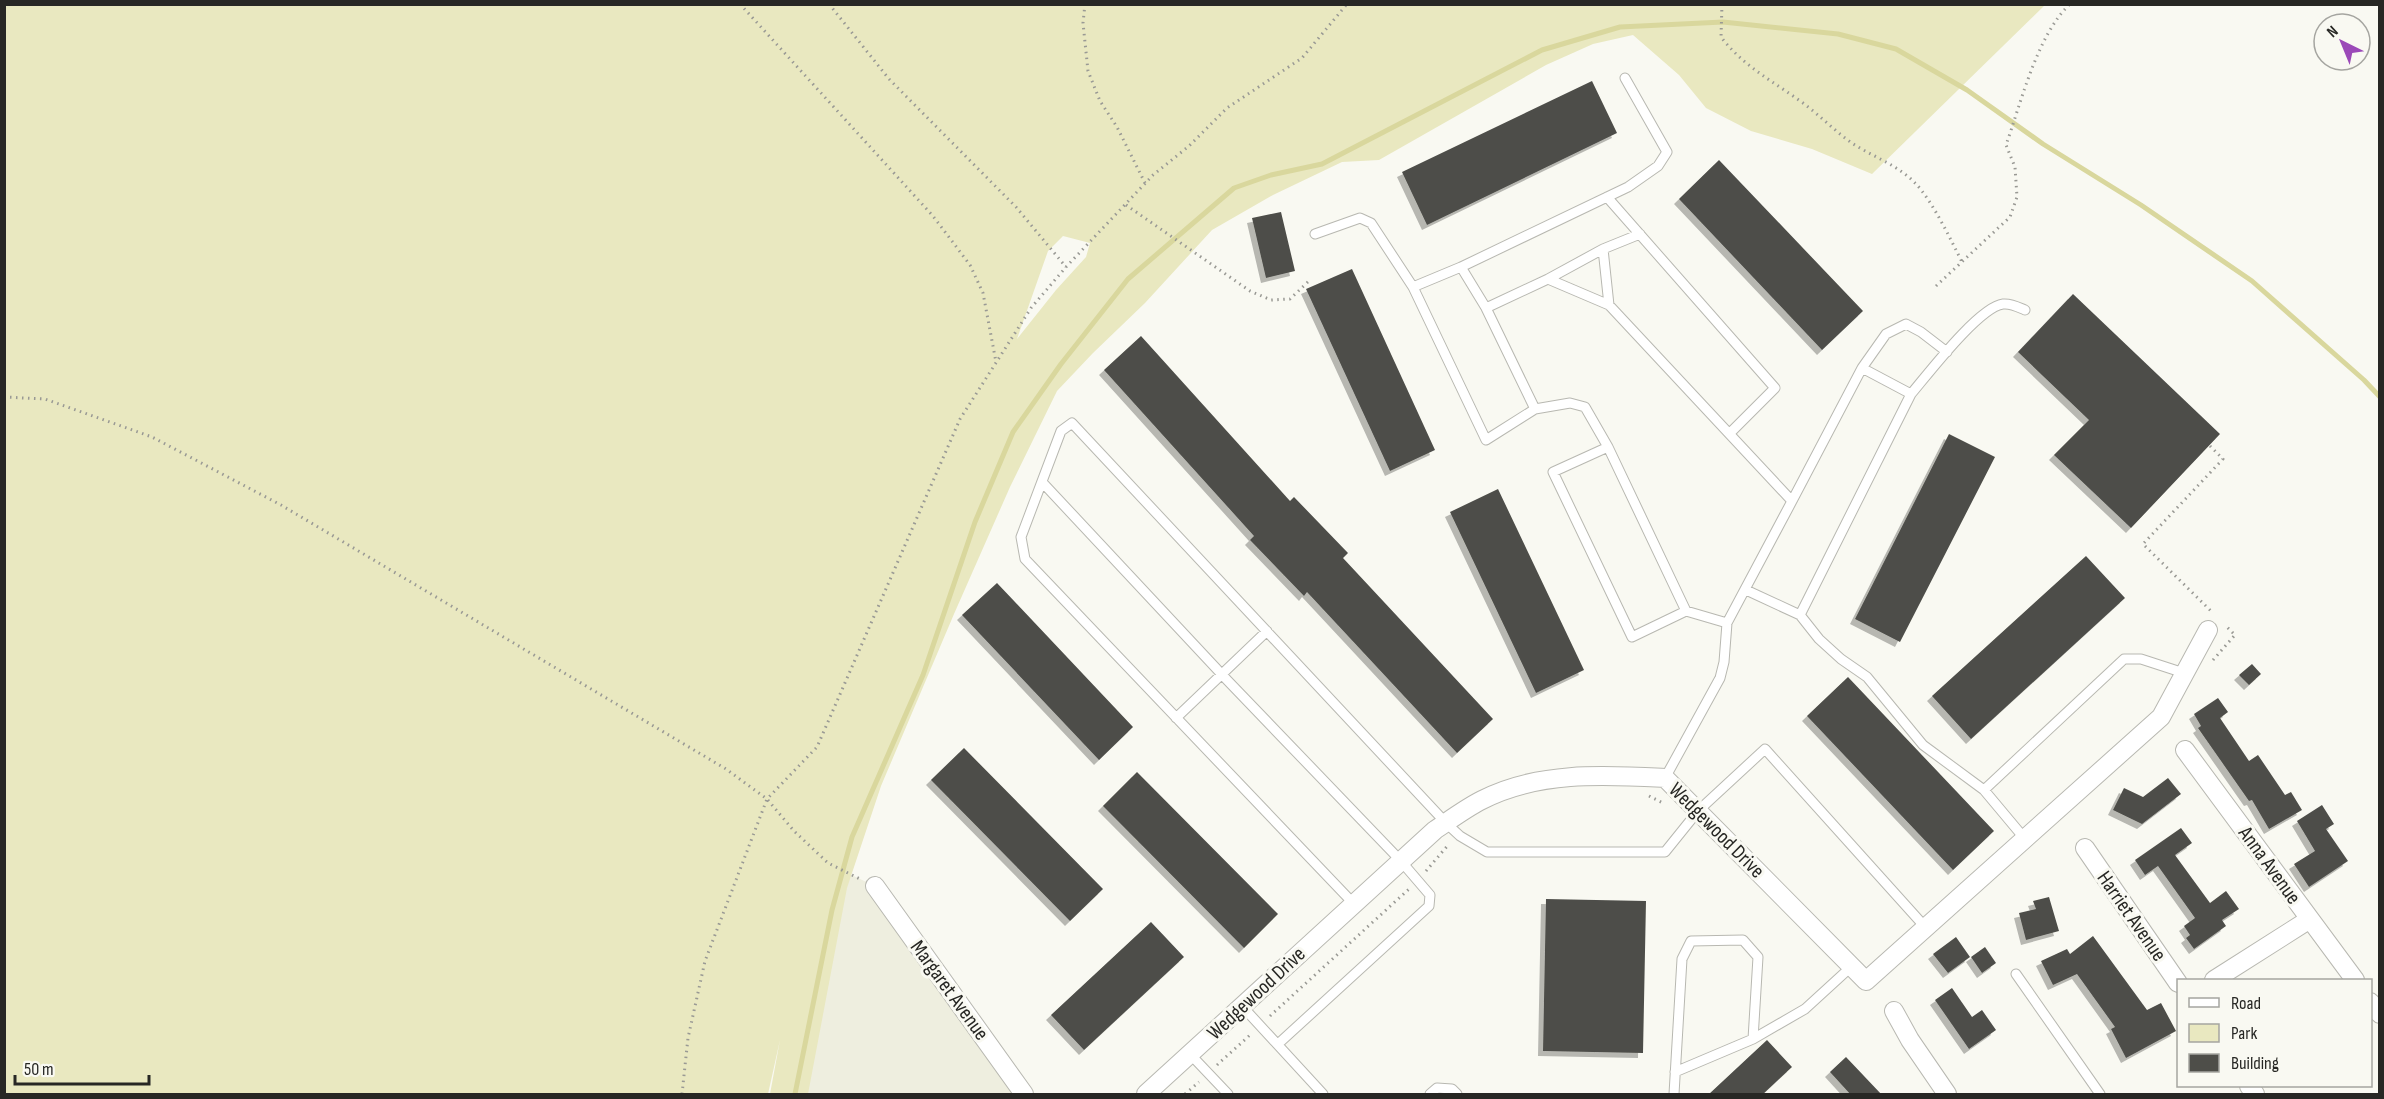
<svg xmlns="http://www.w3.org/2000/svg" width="2384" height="1099" font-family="'Sofia Sans Condensed',sans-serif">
<defs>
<filter id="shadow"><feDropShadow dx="-5" dy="5" stdDeviation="0" flood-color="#0004"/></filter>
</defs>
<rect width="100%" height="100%" fill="#f9f9f2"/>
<path fill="#eeeedf" d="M843,871l32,15 149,208h-229z"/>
<path fill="#e9e8c0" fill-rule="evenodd" d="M5,4h2040v1l-173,169 -60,-25 -61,-18 -45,-23 -27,-33 -46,-40 -40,9 -47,21 -167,95 -37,2 -69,33 -61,35 -67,73 -52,50 -36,38 -47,96 -56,127 -73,172 -34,102 -39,206h-38l10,-54 -12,54h-763zM1063,236l27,7 -4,14 -30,33 -39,49 31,-88z"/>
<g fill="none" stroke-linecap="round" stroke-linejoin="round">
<path stroke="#d9d79d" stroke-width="5" d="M795,1094l37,-184 20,-73 71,-162 52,-153 38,-90 48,-68 67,-85 106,-91 37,-13 51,-11 220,-114 78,-23 103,-5 115,12 58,15 71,41 76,54 98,61 111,76 112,99 16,17"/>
</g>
<path fill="#4e4e49" filter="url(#shadow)" d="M1592,81l25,52 -190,92 -25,-53z
M1719,160l144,151 -41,39 -143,-151z
M1281,212l14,59 -29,7 -14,-60z
M1352,269l83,181 -45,21 -84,-182z
M2073,294l147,140 -89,94 -77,-73 35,-35 -71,-68z
M1141,336l149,165 4,-4 54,56 -5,5 150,161 -36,34 -150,-161 -3,4 -54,-56 4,-4 -150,-166z
M1949,434l46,23 -95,185 -45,-23z
M1498,489l86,181 -48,23 -86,-181z
M2086,556l39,42 -154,141 -39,-43z
M997,583l136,144 -34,33 -137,-145z
M2252,664l9,10 -12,11 -10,-10z
M1848,677l146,154 -41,39 -146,-154z
M2218,698l10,14 -8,6 29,43 9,-6 27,40 6,-3 11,18 -33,19 -17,-29 -3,1 -51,-73 3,-2 -7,-12z
M964,748l139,141 -33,32 -139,-141z
M1137,772l141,142 -34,34 -141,-142z
M2168,778l13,16 -39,30 -29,-14 11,-22 19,9z
M2322,805l12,19 -8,5 22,32 -39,26 -15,-23 21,-13 -18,-30z
M2181,828l11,15 -17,12 35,48 16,-12 13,18 -17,11 4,6 -32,23 -8,-11 4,-3 -6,-9 11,-8 -37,-52 -13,9 -10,-15z
M2049,897l10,34 -33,9 -7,-27 17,-4 -3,-8z
M1546,899l100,2 -3,152 -100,-2z
M1151,922l33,35 -100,93 -33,-35z
M2093,936l54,74 14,-7 15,28 -50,27 -15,-29 4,-2 -38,-53 -24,11 -12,-24 26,-12 3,5z
M1956,937l14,20 -22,16 -15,-19z
M1985,947l11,16 -14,10 -11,-16z
M1952,988l20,29 10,-7 14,20 -27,19 -34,-49z
M1767,1040l25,27 -30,28h-54z
M1846,1057l36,38h-31l-21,-23z"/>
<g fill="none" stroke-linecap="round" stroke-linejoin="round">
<g stroke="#b8b8b1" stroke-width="11">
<path id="lane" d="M1607,197l168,191 -45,45
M1315,234l45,-16 11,5 42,64
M1603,249l6,56
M1461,267l167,-80 30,-21 9,-14 -42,-74
M1548,279l55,-30 37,-15
M1486,308l-25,-41 -48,20 73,153 49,-31
M1862,368l24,-34 20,-10 15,8 26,20
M1608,447l-55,25 79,165 54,-26 41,12 65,-122 -183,-196 -61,-26 -62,29 49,101 35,-6 15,4 23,40 78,164
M1042,482l186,199 172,179 30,35 -1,11 -151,138
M1792,501l70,-133 49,26c17,-20 68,-87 92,-90 8,-1 15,3 22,6
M1746,590l54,25 111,-221
M1800,615l19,24 22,20 26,18 56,68 61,45
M1176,718l91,-87
M1665,778l55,-100 4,-16 3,-39
M2025,839l-41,-49 140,-131h17l43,14
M1353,903l-328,-344 -4,-22 40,-106 11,-8 374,400 14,13 27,16h178l33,-41 67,-62 161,179
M2016,974l84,120
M1242,1006l81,88
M1753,1039l52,-30 47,-43
M1190,1054l38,40
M1430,1094l7,-6 15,1 5,5
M1674,1094l8,-135 9,-18 52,-1 15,17 -5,82 -78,33"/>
</g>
<g stroke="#b8b8b1" stroke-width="20">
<path id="street" d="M2185,750l170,230
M2085,848l93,135
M875,886l149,208
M2214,980l96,-61
M2370,1002l10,12
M1894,1011l16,29 37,54
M2249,1086l6,8
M1146,1094l289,-264c15,-10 31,-22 47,-30 56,-29 123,-25 183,-22l201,203 295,-264 47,-87"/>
</g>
<path stroke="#999994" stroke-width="3" stroke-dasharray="1.5 4.5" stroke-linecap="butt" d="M740,4l193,212 37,49 13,28 13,69
M829,4l60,75 127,128 50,60
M1085,4l-2,19 5,48 12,30 17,26 28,56
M1722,4l-1,33c22,29 53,45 82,66 16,12 30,26 46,38 21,15 48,23 66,42 17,17 36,57 47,79
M1126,205l124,86 21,9 19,-1 21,-20
M1936,286l74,-69 7,-20 -2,-30 -9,-22c15,-42 31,-110 64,-141
M4,397l41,2 107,38 129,68 445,264 41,30 27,32 34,32 32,16
M2210,446l13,13 -80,85 69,68
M2213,660l22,-25 -10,-10
M1649,796l16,8
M1426,871l23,-27
M1270,1016l139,-127
M1217,1065l33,-30
M682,1094l6,-56 17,-77 62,-162 50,-52 143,-328 71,-111 35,-41 87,-92 36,-29 38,-38 75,-50 45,-54
M1185,1094l14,-12"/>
<use href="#lane" stroke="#fff" stroke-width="9"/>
<use href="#street" stroke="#fff" stroke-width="18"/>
</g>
<g text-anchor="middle" stroke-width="6" stroke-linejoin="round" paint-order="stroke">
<g font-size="21" fill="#272724" stroke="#f9f9f2">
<text transform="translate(1717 830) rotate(45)" y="7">Wedgewood Drive</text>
<text transform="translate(2270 865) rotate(54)" y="7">Anna Avenue</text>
<text transform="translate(2132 916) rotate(55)" y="7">Harriet Avenue</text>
<text transform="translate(950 990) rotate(54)" y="7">Margaret Avenue</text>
<text transform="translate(1256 993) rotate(-43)" y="7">Wedgewood Drive</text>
</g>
</g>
<rect width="2384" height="1099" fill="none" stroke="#272724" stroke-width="12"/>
<rect x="2177" y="979" width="195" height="108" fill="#f9f9f2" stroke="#a5a5a0" stroke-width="1.5"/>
<rect x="2189" y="998" width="30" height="9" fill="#ffffff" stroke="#a5a5a0" stroke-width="1.5"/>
<text x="2231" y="1009" font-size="18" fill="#272724">Road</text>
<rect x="2189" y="1024" width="30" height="18" fill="#e9e8c0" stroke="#a5a5a0" stroke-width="1.5"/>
<text x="2231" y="1039" font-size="18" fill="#272724">Park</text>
<rect x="2189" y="1054" width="30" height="18" fill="#4e4e49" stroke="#a5a5a0" stroke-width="1.5"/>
<text x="2231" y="1069" font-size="18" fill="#272724">Building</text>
<g transform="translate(2342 42) rotate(317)"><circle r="28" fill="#f9f9f2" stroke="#a5a5a0" stroke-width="1.5"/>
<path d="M0-4.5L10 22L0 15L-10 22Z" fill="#9b49b8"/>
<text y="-9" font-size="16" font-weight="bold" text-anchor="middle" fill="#272724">N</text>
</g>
<path d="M15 1075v9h134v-9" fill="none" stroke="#272724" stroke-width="3"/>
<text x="24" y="1075" font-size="18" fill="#272724" stroke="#f9f9f2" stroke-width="4.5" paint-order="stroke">50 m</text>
</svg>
